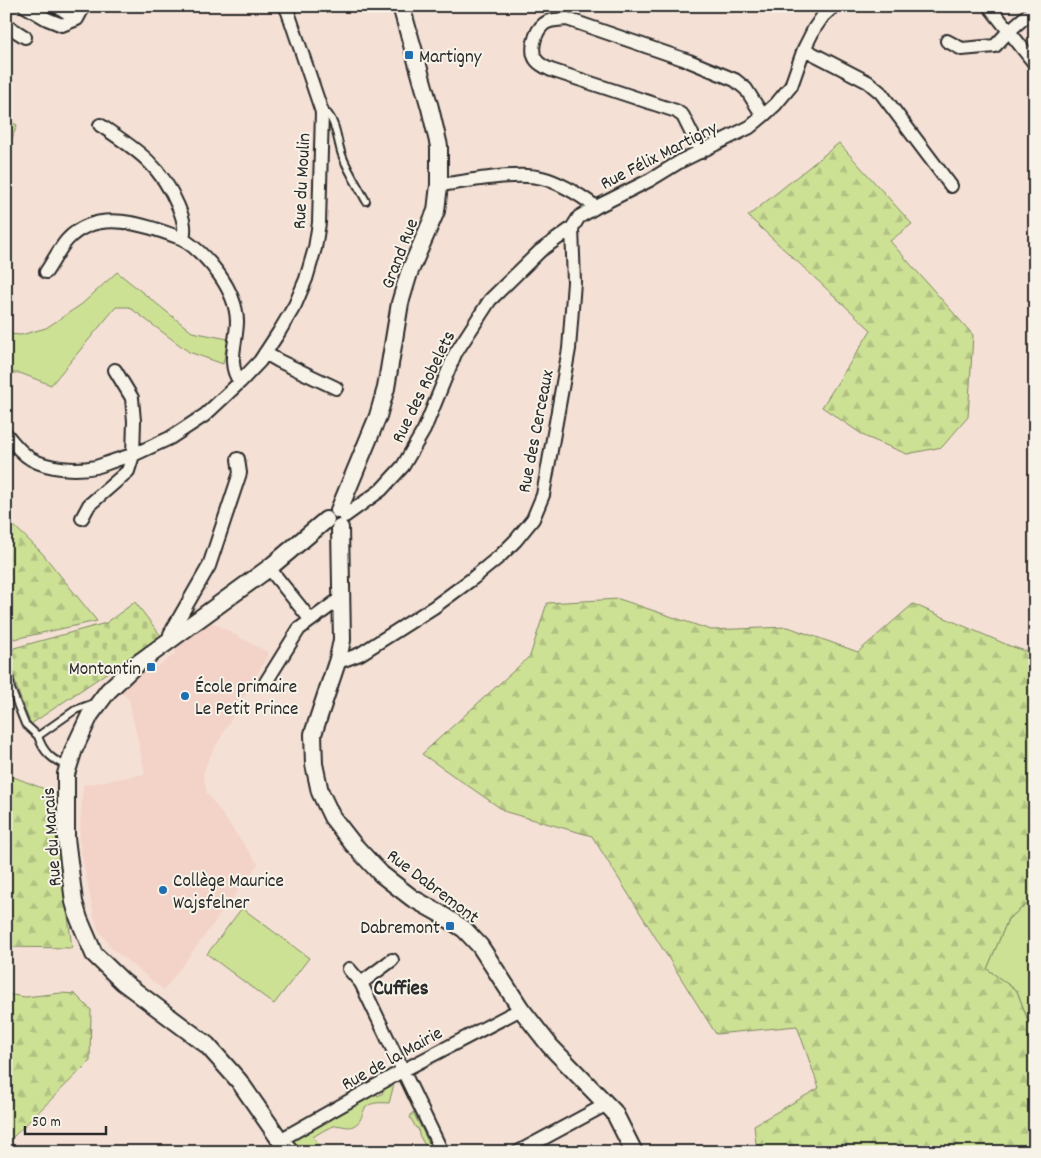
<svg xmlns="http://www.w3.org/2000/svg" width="1041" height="1158" font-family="Dekko,sans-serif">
<defs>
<pattern id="forest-firs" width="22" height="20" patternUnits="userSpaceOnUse" patternTransform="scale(1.25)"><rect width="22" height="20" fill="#cde195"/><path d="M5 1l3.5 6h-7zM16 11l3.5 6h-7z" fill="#b0c181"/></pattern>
<pattern id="cemetery-stones" width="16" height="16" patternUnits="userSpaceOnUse" patternTransform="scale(1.25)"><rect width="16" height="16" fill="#cde195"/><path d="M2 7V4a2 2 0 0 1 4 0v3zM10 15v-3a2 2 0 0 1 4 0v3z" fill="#b0c181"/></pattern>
</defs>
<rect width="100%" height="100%" fill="#f5e0d5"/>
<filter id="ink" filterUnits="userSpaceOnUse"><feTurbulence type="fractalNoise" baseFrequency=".02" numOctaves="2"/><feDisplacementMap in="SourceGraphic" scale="10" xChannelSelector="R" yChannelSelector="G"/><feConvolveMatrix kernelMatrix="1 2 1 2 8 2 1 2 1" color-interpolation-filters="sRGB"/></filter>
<g filter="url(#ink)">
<path fill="#f3d3c8" d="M212,622l57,31 -60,105 -6,16 4,19 51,71 -94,126 -53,-42 -13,-19 -4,-13 -15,-75 4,-56 62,-11 -16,-74 -9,-9 31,-26 6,2 18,-13v-6z"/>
<path fill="#cde195" stroke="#7c8660" d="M117,272l75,60 36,7 -5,25 -34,-12 -60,-45h-13l-65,78 -31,-12h-14v-39l15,1 25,-7 36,-24z
M1035,898v142l-18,-49 -30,-22 21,-50z
M242,908l67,50 -35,46 -67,-50z
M394,1084l-5,19c-36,-3 -19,15 -36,23 -5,3 -13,-2 -19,0 -7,2 -15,7 -21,11l12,15h-25l-8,-9 1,-5 83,-45 2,3 5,-3 -1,-3z
M413,1112l18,35v1l-5,-1 -7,-12 -1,-7h-2l-6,-11z"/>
<path fill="url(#forest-firs)" stroke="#7c8660" d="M6,120l11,5 -11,30z
M839,143l73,81 -22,17 83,94 -5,82 -26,30 -35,7 -41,-17 -44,-30 49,-77 -123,-114z
M6,518l36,35 55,68 -83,18 -8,-15z
M619,599l92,31 77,-3 70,25 55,-48 97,42 25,8v244l-27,21 -21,50 30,22 18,49v112h-278l-3,-27 65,-37 -22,-62 -81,8 -124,-198 -86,-24 -84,-58 108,-98 17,-53z
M6,774l46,18 20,156 -66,-1z
M61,993l14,1 16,16 -1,51 -84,83v-150l19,3z"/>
<path fill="url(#cemetery-stones)" stroke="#7c8660" d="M135,602l26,34 -130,88c-8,-19 -25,-56 -17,-76l92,-25z"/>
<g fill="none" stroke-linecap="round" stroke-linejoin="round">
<g stroke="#2b2b2b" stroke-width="10">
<path id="service" d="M6,107h1
M322,112l6,2c9,11 9,27 14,41 6,16 16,31 24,46
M6,656l5,33 14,35 13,12
M67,766c-15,-6 -24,-14 -29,-30l37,-26 19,-7"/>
</g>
<g stroke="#2b2b2b" stroke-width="16">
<path id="minor" d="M25,6l22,13 15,6 15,-6 7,-13
M57,6l20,13
M989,6l46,58
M6,25l19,12
M947,41l15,8 33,-3 14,-15 23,-20h3
M804,49l64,33 13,11 70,93
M100,125c36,24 61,40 78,81 5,12 8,21 5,33 25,17 53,50 54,82 0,22 -11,42 3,61
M701,152l-18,-36 -7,-5 -125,-41c-4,-2 -11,-5 -14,-9 -8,-9 -2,-30 7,-37 6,-5 15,-4 23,-5l122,42 46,19 11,9 17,27
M439,185c28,-3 77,-14 103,-7 20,5 38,17 54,29
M46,272c7,-10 13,-23 21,-32 31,-34 81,-14 116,-1
M265,353l14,8 57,27
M6,434c7,9 15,19 25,25 18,10 45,12 65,8 12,-4 24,-9 37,-12l1,-34 -2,-23 -17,-28
M345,516l36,-26 22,-24 21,-36 31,-76 35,-54 50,-49 32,-23
M82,518l7,-13 39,-34 5,-16 37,-17 35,-23 35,-33 20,-21 19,-29 16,-27 11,-26 9,-31 4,-25 3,-111 -34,-100 -3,-6
M269,568l41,51
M170,640v-6l39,-68 31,-93 -2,-14
M338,659l6,1 16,-6 74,-47 38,-28 28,-23 16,-16 17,-21 10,-24 26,-146 5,-67 -2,-54 7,-11 17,-10 54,-27 31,-19 69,-34 13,-11 13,-12 15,-18 13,-37 10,-20 9,-13 11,-10
M266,682l33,-53 42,-31
M349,969l12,14 81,169
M361,983l31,-23
M280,1140l122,-69 119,-62
M518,1152l89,-48"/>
</g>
<g stroke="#2b2b2b" stroke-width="20">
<path id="tertiary" d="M339,510l39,-94 8,-28 14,-85 9,-30 27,-62 3,-26v-39l-9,-38 -29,-102
M340,528l2,112 -4,19 -25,75 1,30 6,28 12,25 21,27 28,30 31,24 27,15 25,16 16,17 41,63 29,37 64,66 20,40
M291,1152l-11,-12 -41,-59 -32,-36 -84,-63 -29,-28 -15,-35 -5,-17 -8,-64v-64l8,-25 16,-34 18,-24 25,-24 136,-99 57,-48"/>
</g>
<use href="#service" stroke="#f7f3e8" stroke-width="6"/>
<use href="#minor" stroke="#f7f3e8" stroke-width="12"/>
<use href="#tertiary" stroke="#f7f3e8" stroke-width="16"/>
</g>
</g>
<g fill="#1f6fb2" stroke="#f7f3e8" stroke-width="2">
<rect x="404" y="50" width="10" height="10" rx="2.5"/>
<rect x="146" y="662" width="10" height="10" rx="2.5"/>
<circle cx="185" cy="696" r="5"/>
<circle cx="163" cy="890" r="5"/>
<rect x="445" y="921" width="10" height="10" rx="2.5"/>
</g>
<g text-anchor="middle" stroke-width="4" stroke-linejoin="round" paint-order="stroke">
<g font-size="19" fill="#2b2b2b" stroke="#f7f3e8" text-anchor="start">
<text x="419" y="62">Martigny</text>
<text x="141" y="674" text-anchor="end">Montantin</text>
<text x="195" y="692">École primaire<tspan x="195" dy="22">Le Petit Prince</tspan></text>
<text x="173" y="886">Collège Maurice<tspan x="173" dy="22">Wajsfelner</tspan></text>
<text x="440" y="933" text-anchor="end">Dabremont</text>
</g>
<g font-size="19" fill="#2b2b2b" stroke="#f7f3e8">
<text transform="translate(658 154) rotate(-27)" y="7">Rue Félix Martigny</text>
<text transform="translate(300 181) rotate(-87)" y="7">Rue du Moulin</text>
<text transform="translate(398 253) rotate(-69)" y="7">Grand Rue</text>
<text transform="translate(422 386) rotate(-64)" y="7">Rue des Robelets</text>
<text transform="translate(534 431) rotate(-79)" y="7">Rue des Cerceaux</text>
<text transform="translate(50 837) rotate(-94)" y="7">Rue du Marais</text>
<text transform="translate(434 885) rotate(37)" y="7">Rue Dabremont</text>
<text transform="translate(391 1057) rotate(-29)" y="7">Rue de la Mairie</text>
</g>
<g font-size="21" font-weight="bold" fill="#2b2b2b" stroke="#f7f3e8">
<text x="401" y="994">Cuffies</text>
</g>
</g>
<rect width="1041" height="1158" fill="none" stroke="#f7f3e8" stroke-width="25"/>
<rect x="12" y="12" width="1016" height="1133" fill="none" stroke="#2b2b2b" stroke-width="2" filter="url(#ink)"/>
<path d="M25 1126v8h81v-8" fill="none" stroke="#2b2b2b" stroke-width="2.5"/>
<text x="32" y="1126" font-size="15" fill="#2b2b2b" stroke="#f7f3e8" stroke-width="4" paint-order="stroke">50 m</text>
</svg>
